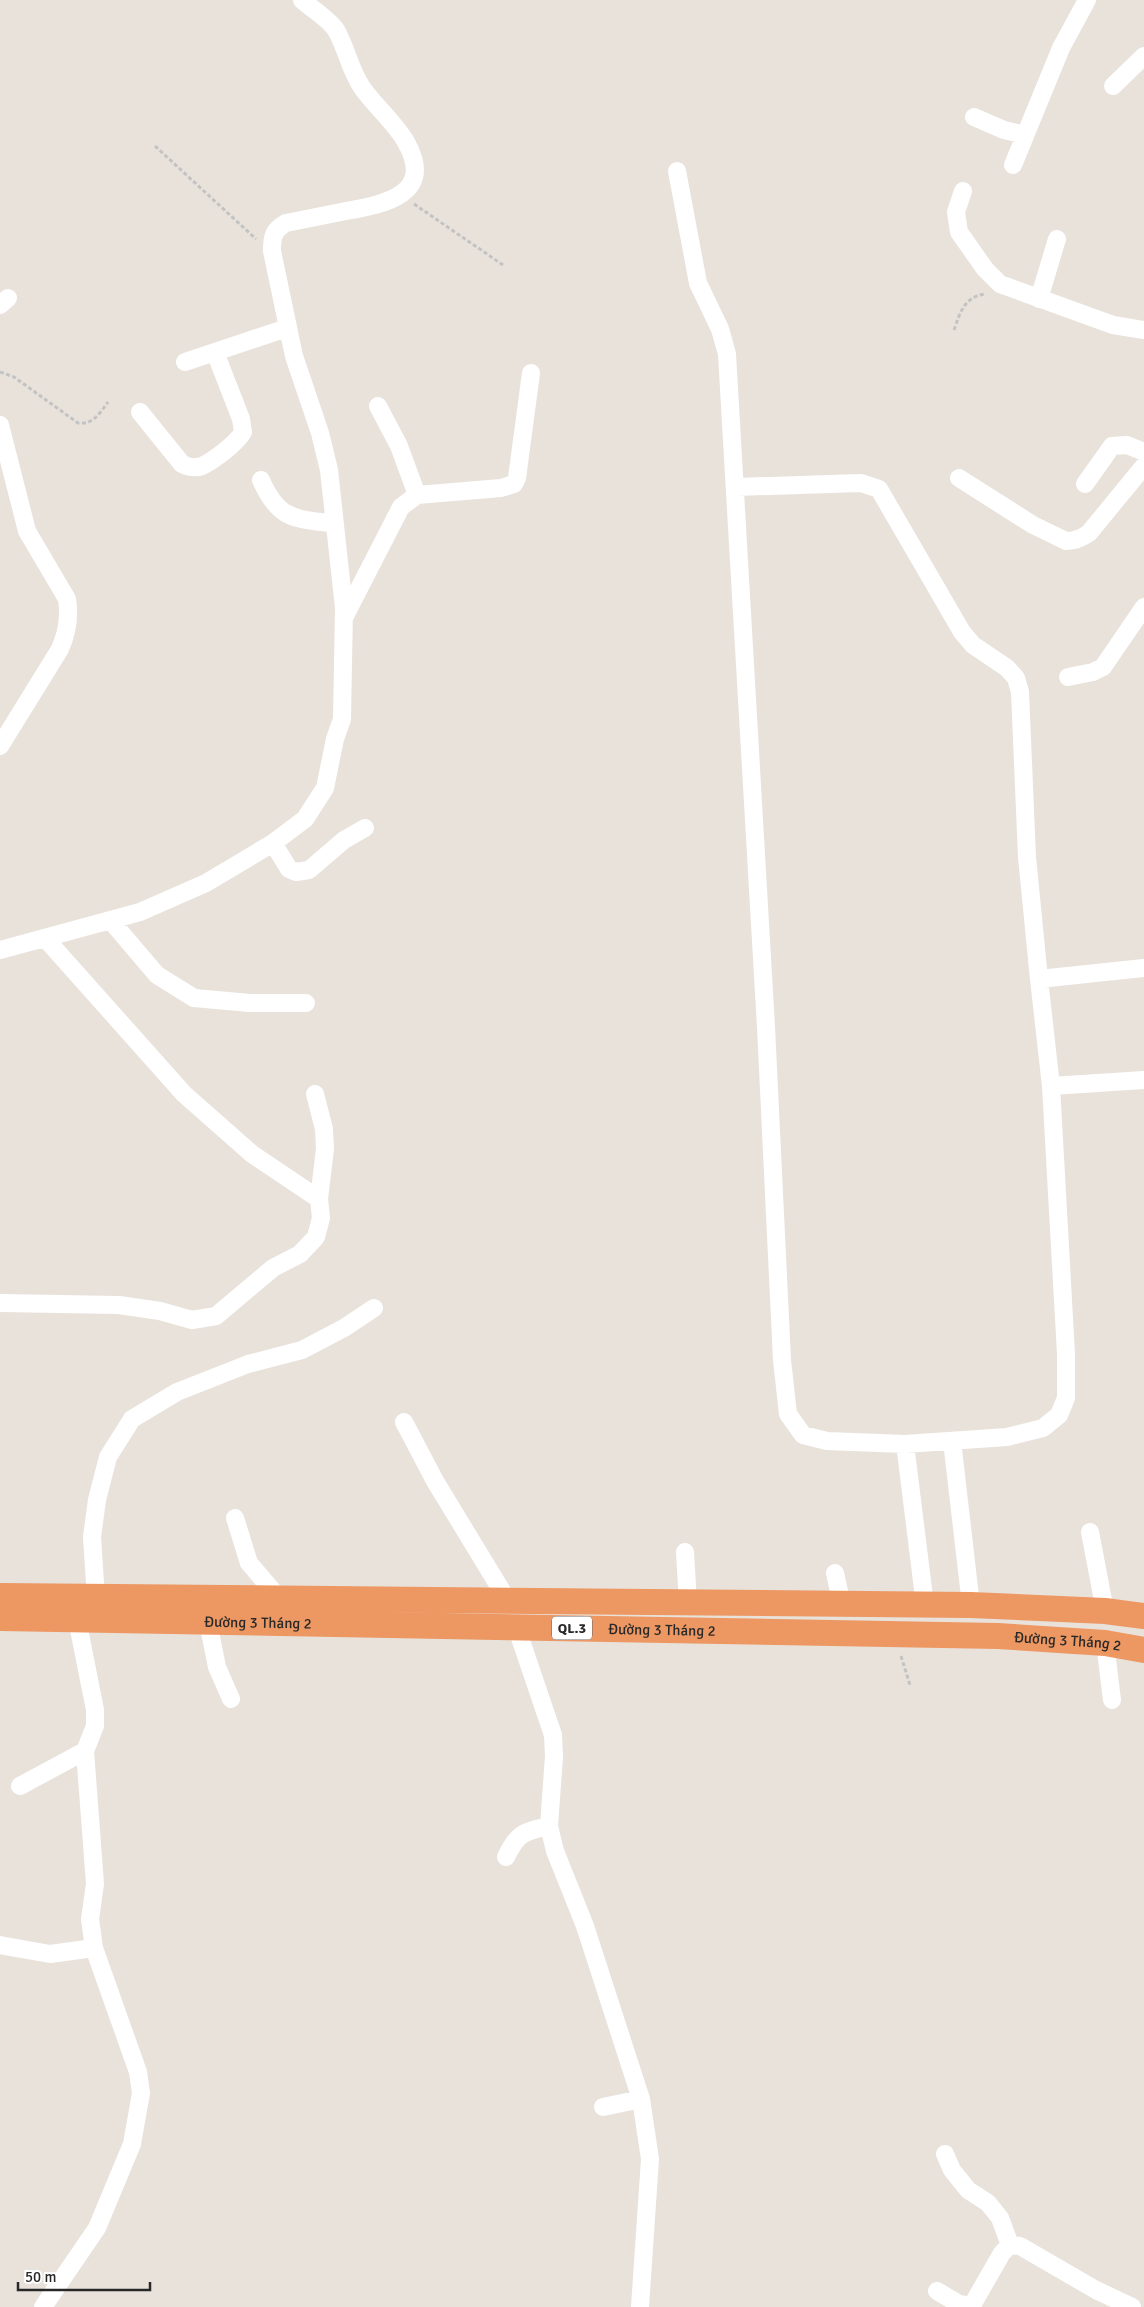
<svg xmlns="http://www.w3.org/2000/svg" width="1144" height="2307" font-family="Signika,sans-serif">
<rect width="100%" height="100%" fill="#e9e2db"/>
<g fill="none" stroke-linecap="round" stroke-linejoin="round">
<path stroke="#c3c3c3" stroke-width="3" stroke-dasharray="4 2.5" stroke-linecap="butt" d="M155,146l101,93
M414,204l89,61
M954,330c6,-17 10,-33 31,-36
M0,372l14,5 64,46c15,2 22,-10 30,-21
M901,1656l9,29"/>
<path stroke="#fff" stroke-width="18" d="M1113,86l31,-30
M974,117l30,13 21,5
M1013,165l48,-117 26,-48
M677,171l21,112 22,46 7,25 39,673 16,333 6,54 15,21 24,6 78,3 102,-7 36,-9 16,-13 7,-17v-44l-15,-268 -12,-107 105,-11
M963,191l-7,21 3,20 26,37 15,15 113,41 31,5
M1039,299l18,-60
M0,305l8,-7
M185,362l102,-34
M378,406l21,40 18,49
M140,412l42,52c6,3 12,5 20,2 11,-5 35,-23 41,-34l-2,-13 -26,-67
M0,425l27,106 40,68c3,18 0,34 -7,50l-60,97
M959,478l74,47 33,16c9,0 16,-3 23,-8l55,-67
M261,480c18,41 34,38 74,44
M1085,484l27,-38 15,-1 17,7
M736,487l125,-4 18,6 83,143 11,13 34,23 9,10 4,14 7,165 12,122
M345,616l56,-109 16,-12 84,-7 13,-4 3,-6 14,-105
M1068,677l25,-5 10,-5 41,-60
M273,843l16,26 7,3 13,-2 35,-30 21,-12
M111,921l46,54 37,23 56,5h56
M45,938l139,156 68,60 67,45
M0,950l140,-38 66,-29 67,-40 32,-24 20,-31 10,-49 7,-20 2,-111 -15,-138 -9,-37 -26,-77 -22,-105c0,-14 1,-21 14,-28 20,-4 40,-8 60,-12 40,-7 89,-17 60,-69 -11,-19 -30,-35 -43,-53 -13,-18 -16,-40 -27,-59 -7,-11 -24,-21 -34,-30
M1051,1086l93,-6
M0,1303l119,2 41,6 32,9 24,-4 57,-48 27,-14 16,-17 5,-19 -2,-19 6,-50 -1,-20 -9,-35
M404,1422l31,59 73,120
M952,1441l19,164
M905,1444l20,161
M235,1518l14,45 30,35
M1090,1532l15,79
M685,1552l3,51
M835,1573l7,32
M93,1607l3,-9 -4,-61 5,-37 11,-43 24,-38 45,-27 71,-28 54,-14 42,-22 30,-20
M208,1622l9,45 14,32
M516,1626l37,109 1,21 -5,70 6,25 30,75 56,173 9,60 -10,148
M1105,1643l7,57
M20,1786l65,-35
M506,1857c12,-25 18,-25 43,-31
M0,1945l50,9 44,-6
M603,2107l38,-8
M945,2154l7,16 16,20 20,13 12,15 10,27
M937,2291l22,13 13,2
M43,2307l54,-79 35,-84 9,-51 -3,-21 -44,-124 -4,-29 5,-35 -10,-133 10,-25v-16l-18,-91
M971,2307l31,-54 8,-8 10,1 76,44 36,17"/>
<g stroke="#ed9762" stroke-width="26">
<path d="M0,1596l971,9 134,6 39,5"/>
<path id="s1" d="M0,1618l998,18 107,7 39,7"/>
</g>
</g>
<g text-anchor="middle" stroke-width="4" stroke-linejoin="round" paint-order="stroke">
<rect fill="#fff" stroke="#686868" stroke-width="1" x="552" y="1616.5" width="40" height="23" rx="4"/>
<g font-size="14" font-weight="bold" fill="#282828">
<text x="572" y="1633">QL.3</text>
</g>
<g font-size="15" fill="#282828" stroke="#fff">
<text dy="5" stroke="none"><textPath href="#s1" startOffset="258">Đường 3 Tháng 2</textPath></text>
<text dy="5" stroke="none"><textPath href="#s1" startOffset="662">Đường 3 Tháng 2</textPath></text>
<text dy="5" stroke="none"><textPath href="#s1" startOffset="1068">Đường 3 Tháng 2</textPath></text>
</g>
</g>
<path d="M18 2282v8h132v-8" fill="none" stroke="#282828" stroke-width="2.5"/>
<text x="25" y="2282" font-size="15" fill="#282828" stroke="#ffffff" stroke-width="4" paint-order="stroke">50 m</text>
</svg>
